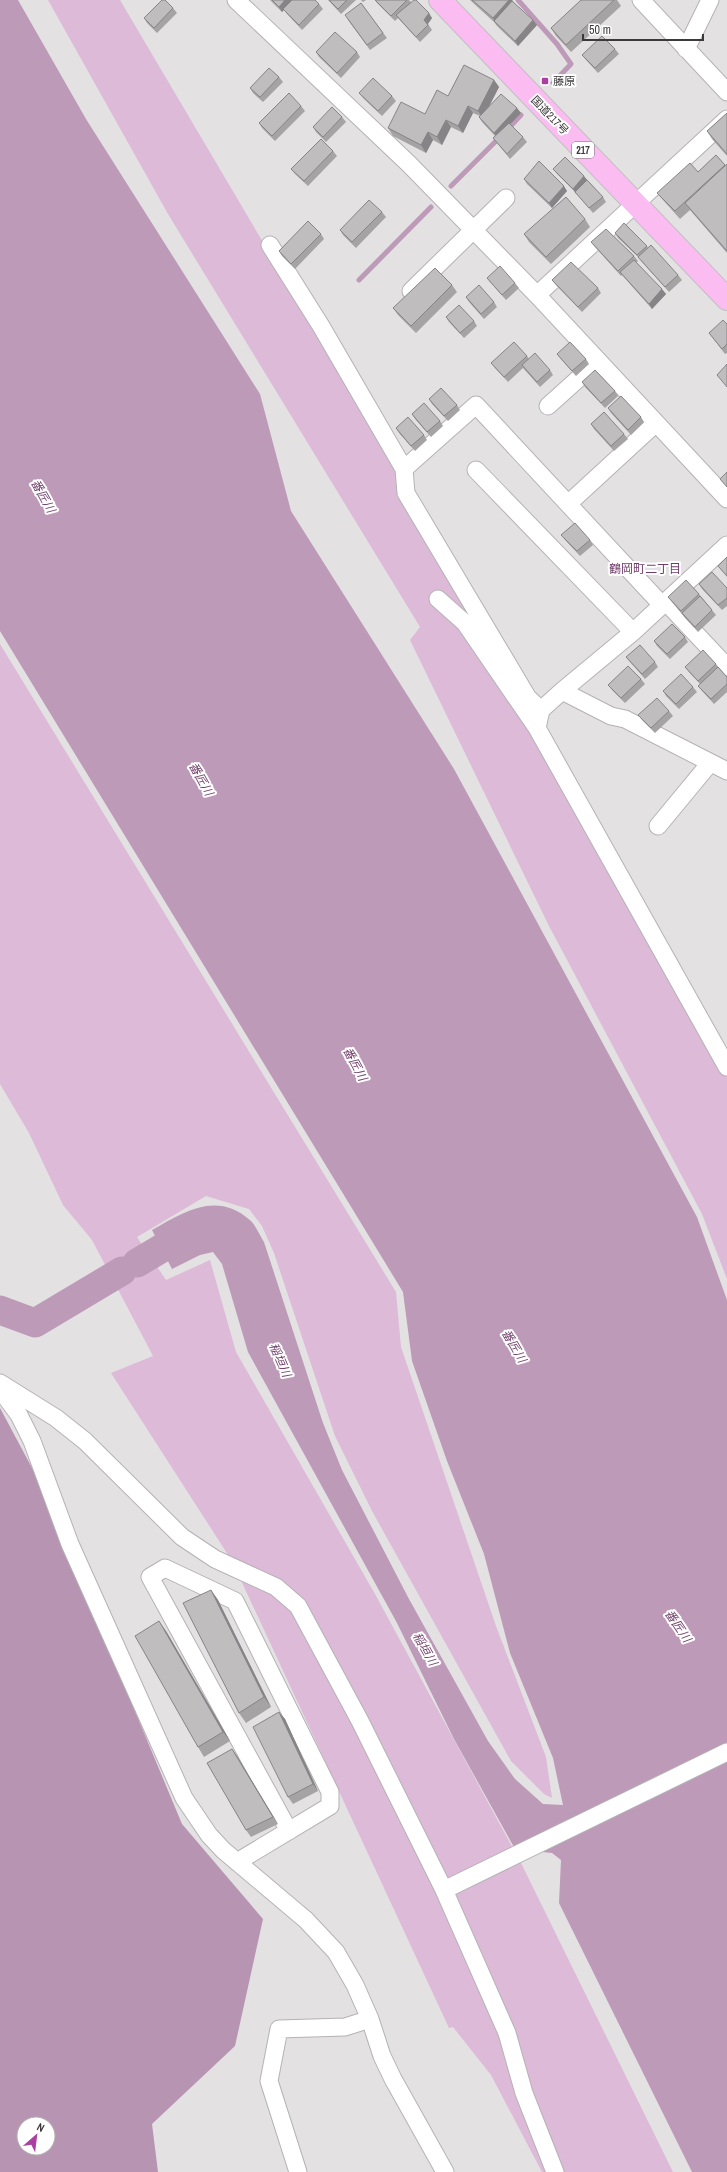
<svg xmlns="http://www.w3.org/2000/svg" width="727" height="2172" font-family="'Archivo Narrow','Noto Sans JP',sans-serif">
<rect width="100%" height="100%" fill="#e4e1e3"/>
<path fill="#ddbad7" d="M48,0h72l274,464 80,152 253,461v202l-25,-65 -153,-288 -139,-286 10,-13 -252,-413z
M0,644l396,648 5,55 95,279 50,131 6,41 -8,-4 -33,-33 -139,-250 -37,-75 -61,-183 -12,-27 -13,-17 -43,-13 -69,41 29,43 44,-20 26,92 139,242 147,271 151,307h-131l-51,-97 -38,-48 -4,1 -217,-467 -121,-188 42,-17 -61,-116 -29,-35 -34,-72 -29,-49z"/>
<path fill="#b794b2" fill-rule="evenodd" d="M0,1408l39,73 143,343 81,95 -28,127 -83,78 6,48h-158zM24,2124h24v24h-24z"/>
<path fill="#bd9ab8" d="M0,0h18l68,119 174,275 31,117 163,258 243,448 30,83v872h-35l-133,-269 2,-43 -9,-7 -37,-4 -61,-110 -57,-116 -149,-271 -26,-88 -9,-12 -13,3 -28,14 -20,-39c32,-18 65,-40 99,-9 5,5 9,15 13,21l59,181 19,47 67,129 79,142 27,38 28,25 20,1 -10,-47 -43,-105 -26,-99 -37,-93 -35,-100 -9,-69 -403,-661z"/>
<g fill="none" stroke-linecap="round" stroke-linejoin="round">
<path stroke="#bd9ab8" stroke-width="5" d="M518,0l39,44 14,20 -18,19
M507,130l14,-15
M451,186l49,-49
M359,280l72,-73"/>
<path stroke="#bd9ab8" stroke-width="29" d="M137,1263l42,-25 20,1
M0,1310l35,13 87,-52"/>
<g stroke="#b5b2b5" stroke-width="19">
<path id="minor" d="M236,0l173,164 128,131 190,204
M641,0l86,92
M686,49l24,-49
M270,245l51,81 83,143 2,24 122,205 13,12
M411,291l95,-93
M537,295l190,-176
M548,406l50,-45
M404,469l72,-64 186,200
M476,470l157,162
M568,504l88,-81
M727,545l-94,87 -71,59 49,25 14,3 102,52
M438,599l27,24 72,105
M666,602l61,65
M562,691l-21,19 -4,18 190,339
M658,826l52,-63
M0,1383l56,35 29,23 97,96 33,22 61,28 22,19 62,115 84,169 63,143 17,60 31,79
M0,1389l19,26 13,26 38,103 114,254 25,37 14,15 83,70 30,32 19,33 15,34 12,37 11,23 52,93
M237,1862l93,-56v-14l-95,-191 -70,-33 -15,9 139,254
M444,1890l283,-138
M298,2172l-29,-91 10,-52 66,-2 25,-8"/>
</g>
<g stroke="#c0c0c0" stroke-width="24">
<path id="highway" d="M440,0l287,299"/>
</g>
<use href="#minor" stroke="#fff" stroke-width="17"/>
<use href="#highway" stroke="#fbbcf2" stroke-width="22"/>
</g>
<path fill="#a5a3a4" d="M270,0h45l4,4 4,5 -21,21 -15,-16 -3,-4 -2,2z
M328,0h28l-15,14z
M361,0h5l-3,2z
M375,0h34l2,2 21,16 -4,6 4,6 -12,12 -22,-24 -3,3 -18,-18z
M470,0h42l2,3 23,22 -19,21 -21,-20 -3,-4z
M581,0h36l4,6 -50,46 -15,-16 -5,-8z
M361,3l26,35 -17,12 -22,-30z
M173,8l4,5 -20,20 -10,-10 -3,-5z
M615,49l4,5 -21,19 -12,-13 -4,-5z
M316,52h41l3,5 -19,21 -22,-21z
M279,77l4,5 -20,20 -10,-9 -3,-5z
M494,80l5,7 -10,20 32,6 -11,11 13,13 4,5 -17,17 -17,-21 2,-2 -13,-14 -3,-5 1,-1 -7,-3 -10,20 -12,-6 -9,18 -9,-5 -7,13 -33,-17 -5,-8 37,-14 23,-18z
M359,93l33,3 4,5 -14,15 -19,-18z
M301,106l4,5 -30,30 -13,-13 -3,-5z
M727,113v43l-15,-17 -5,-8z
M342,117l4,5 -20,20 -10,-10 -3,-5z
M333,151l4,5 -29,30 -13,-12 -4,-5z
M716,155l9,11 2,-2v89l-37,-43 -10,9 -17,-19 -6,-7 41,-21z
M553,169l35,12 15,16 3,5 -13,11 -17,-20 -19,-19z
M524,179l43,12 -15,17 -25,-24z
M382,212l4,5 -30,31 -13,-13 -3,-5z
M585,219l5,8 -39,37 -22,-22 -5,-8z
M615,233l32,13 1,2 30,27 4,5 -13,12 -27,-30 -4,-5 -20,-19z
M321,234l3,5 -29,30 -13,-13 -3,-5z
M591,242l43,14 4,5 -2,2 30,31 -14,15 -30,-34 -1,1 -26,-29z
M487,278l28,5 4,5 -13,12 -15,-17z
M552,280l46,8 3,5 -19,19 -26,-27z
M452,285l5,7 -41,41 -18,-18 -5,-7z
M466,297l28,5 3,5 -13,12 -15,-17z
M446,317l28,4 3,5 -13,12 -15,-16z
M727,324v30v-1l-2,1 -16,-21z
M557,354l29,5 3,5 -13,12 -15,-17z
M527,356l2,3 21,11 3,5 -13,12 -17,-19 -15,14 -13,-14 -4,-5z
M582,382l33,9 3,5 -13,12 -20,-21z
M429,399l28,6 3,5 -12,11 -16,-17z
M608,408l33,9 3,5 -13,13 -20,-22z
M412,414l28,7 3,5 -12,11 -16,-18z
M591,424l33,10 4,5 -14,12 -20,-22z
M396,428l28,7 3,5 -12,11 -16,-18z
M561,535l29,5 3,5 -13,11 -15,-16z
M727,557v20l-9,-11z
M699,584l28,4v18l-5,4 -20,-21z
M699,594l17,21 -18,17 -13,-14 -17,-21z
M685,637l3,5 -18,17 -13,-13 -3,-5z
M626,657l29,5 3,5 -13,12 -15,-17z
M716,664l4,5 7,8v15l-13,12 -12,-13 -4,-5 2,-2 -11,-12 -4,-5z
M641,679l4,5 -20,19 -13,-13 -4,-5z
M693,687l4,5 -18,17 -13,-13 -3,-5z
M669,711l4,5 -18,17 -13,-13 -4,-5z
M211,1590l7,10 53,107 -25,16 -7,-10z
M166,1631l64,110 -26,16 -6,-10z
M279,1712l6,7 33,72 -25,13 -5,-7z
M232,1749l5,7 41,68 -27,13 -5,-7z"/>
<path fill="#868486" d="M285,0h8l-11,12 -3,-5z
M509,0h3l2,3 -18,20 -3,-5z
M429,13l3,5 -5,7 -3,-5z
M533,20l4,5 -19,21 -3,-5z
M494,80l5,7 -16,31 -5,-7z
M468,106l5,7 -10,20 -5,-7z
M517,108l4,5 -24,25 -3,-5z
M446,120l5,7 -9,18 -5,-8z
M428,132l5,8 -7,13 -5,-8z
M584,176l4,5 -12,13 -3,-5z
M564,186l3,5 -15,17 -3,-5z
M662,289l4,5 -14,15 -3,-5z
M211,1590l7,10 53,107 -7,-10z
M159,1621l7,10 64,110 -7,-9z
M279,1712l6,7 33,72 -5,-7z
M232,1749l5,7 41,68 -5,-7z"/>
<path fill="#c0bdbf" stroke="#868486" d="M162,0h3l8,8 -19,20 -10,-10z
M272,0h13l-6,7z
M292,0h23l4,4 -20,21 -16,-16z
M329,0h18l-9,9z
M375,0h32l-16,16z
M414,0h2l13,13 -5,7 4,5 -12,12 -20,-22z
M472,0h37l-16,18z
M581,0h33l-48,45 -15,-17z
M512,1l21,19 -18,21 -21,-20z
M361,3l22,30 -16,12 -22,-30z
M335,32l22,20 -20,21 -21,-21z
M602,36l13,13 -20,19 -13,-13z
M464,65l30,15 -16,31 -10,-5 -10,20 -12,-6 -9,17 -9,-5 -7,13 -33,-17 13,-26 24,12 12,-24 11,6z
M269,68l10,9 -19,20 -10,-9z
M373,78l19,18 -14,15 -19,-18z
M289,93l12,13 -29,30 -13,-13z
M501,94l16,14 -23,25 -15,-16z
M332,107l10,10 -19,20 -10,-10z
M727,113v41l-20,-23z
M509,123l14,14 -16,17 -14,-16z
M321,139l12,12 -29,30 -13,-12z
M716,155l9,10 -50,46 -18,-18 33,-30 8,9z
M565,157l19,19 -11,13 -20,-20z
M539,161l25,25 -15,17 -25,-24z
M727,164v87l-42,-48z
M587,180l16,17 -14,11 -14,-16z
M566,197l19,22 -39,38 -22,-23z
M369,200l13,12 -30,30 -12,-12z
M308,221l13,13 -30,30 -12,-13z
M624,223l23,23 -10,9 -22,-22z
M606,229l28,27 -16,15 -27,-29z
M651,245l27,30 -13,12 -27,-30z
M634,260l28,29 -13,15 -29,-32z
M571,262l27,26 -20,19 -26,-27z
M500,266l15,17 -13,12 -15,-17z
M435,268l17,17 -41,41 -18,-18z
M479,285l15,17 -13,12 -15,-17z
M459,305l15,16 -14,12 -14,-16z
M723,320l4,4v20l-5,5 -13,-16z
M514,342l13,14 -23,21 -13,-14z
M570,342l16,17 -14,12 -15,-17z
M535,353l15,17 -13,12 -15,-17z
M727,364v23l-10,-12z
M595,370l20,21 -14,12 -19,-21z
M441,388l16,17 -13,11 -15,-17z
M621,396l20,21 -13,13 -20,-22z
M424,403l16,18 -13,11 -15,-18z
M604,412l20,22 -13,12 -20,-22z
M408,417l16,18 -13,11 -15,-18z
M727,472v15l-7,-8z
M575,523l15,17 -13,11 -16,-16z
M727,557v19l-9,-10z
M712,572l15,16v10l-9,7 -19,-21z
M686,580l13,14 -18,17 -13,-14z
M700,596l12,14 -17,17 -13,-14z
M672,624l13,13 -18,17 -13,-13z
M640,645l15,17 -13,12 -16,-17z
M703,650l13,14 -18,17 -13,-14z
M628,666l13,13 -20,19 -13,-13z
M718,667l9,10v7l-16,15 -13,-13z
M681,674l12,13 -17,17 -13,-13z
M657,698l12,13 -18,17 -13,-13z
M211,1590l53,107 -25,16 -56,-110z
M159,1621l64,111 -25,15 -63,-111z
M279,1712l34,72 -25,13 -35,-70z
M232,1749l41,68 -27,13 -39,-67z"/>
<rect fill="#aa40a1" stroke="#fff" stroke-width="1.5" x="541" y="77" width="8" height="8" rx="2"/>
<g text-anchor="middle" stroke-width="4" stroke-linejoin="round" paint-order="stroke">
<rect fill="#fff" stroke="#767475" stroke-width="1" x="572" y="142" width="22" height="16" rx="3"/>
<g font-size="10" font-weight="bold" fill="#3b393a">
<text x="583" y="154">217</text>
</g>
<g font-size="11" fill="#3b393a" stroke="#fff" text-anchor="start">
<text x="553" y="85">藤原</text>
</g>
<g font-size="11" fill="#3b393a" stroke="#fff">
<text transform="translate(550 115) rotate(46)" y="4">国道217号</text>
</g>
<g font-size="12" font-style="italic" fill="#74446e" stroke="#fff">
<text transform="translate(43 496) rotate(61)" y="4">番匠川</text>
<text transform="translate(201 779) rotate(61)" y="4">番匠川</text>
<text transform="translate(355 1064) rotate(62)" y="4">番匠川</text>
<text transform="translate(514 1346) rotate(60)" y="4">番匠川</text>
<text transform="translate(280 1360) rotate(66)" y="4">稲垣川</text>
<text transform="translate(678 1626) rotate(56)" y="4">番匠川</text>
<text transform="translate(425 1649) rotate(60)" y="4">稲垣川</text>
</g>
<g font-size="12" fill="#713c6b" stroke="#fff">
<text x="645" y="573">鶴岡町二丁目</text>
</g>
</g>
<g transform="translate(36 2136) rotate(28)"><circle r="19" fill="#ffffff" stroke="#b1b0b0"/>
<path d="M0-3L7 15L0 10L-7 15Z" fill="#aa40a1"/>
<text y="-6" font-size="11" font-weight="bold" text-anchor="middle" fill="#3b393a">N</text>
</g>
<path d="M583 34v6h120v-6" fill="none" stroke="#3b393a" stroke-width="2"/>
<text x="589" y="34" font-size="12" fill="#3b393a" stroke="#ffffff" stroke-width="3" paint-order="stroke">50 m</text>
</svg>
